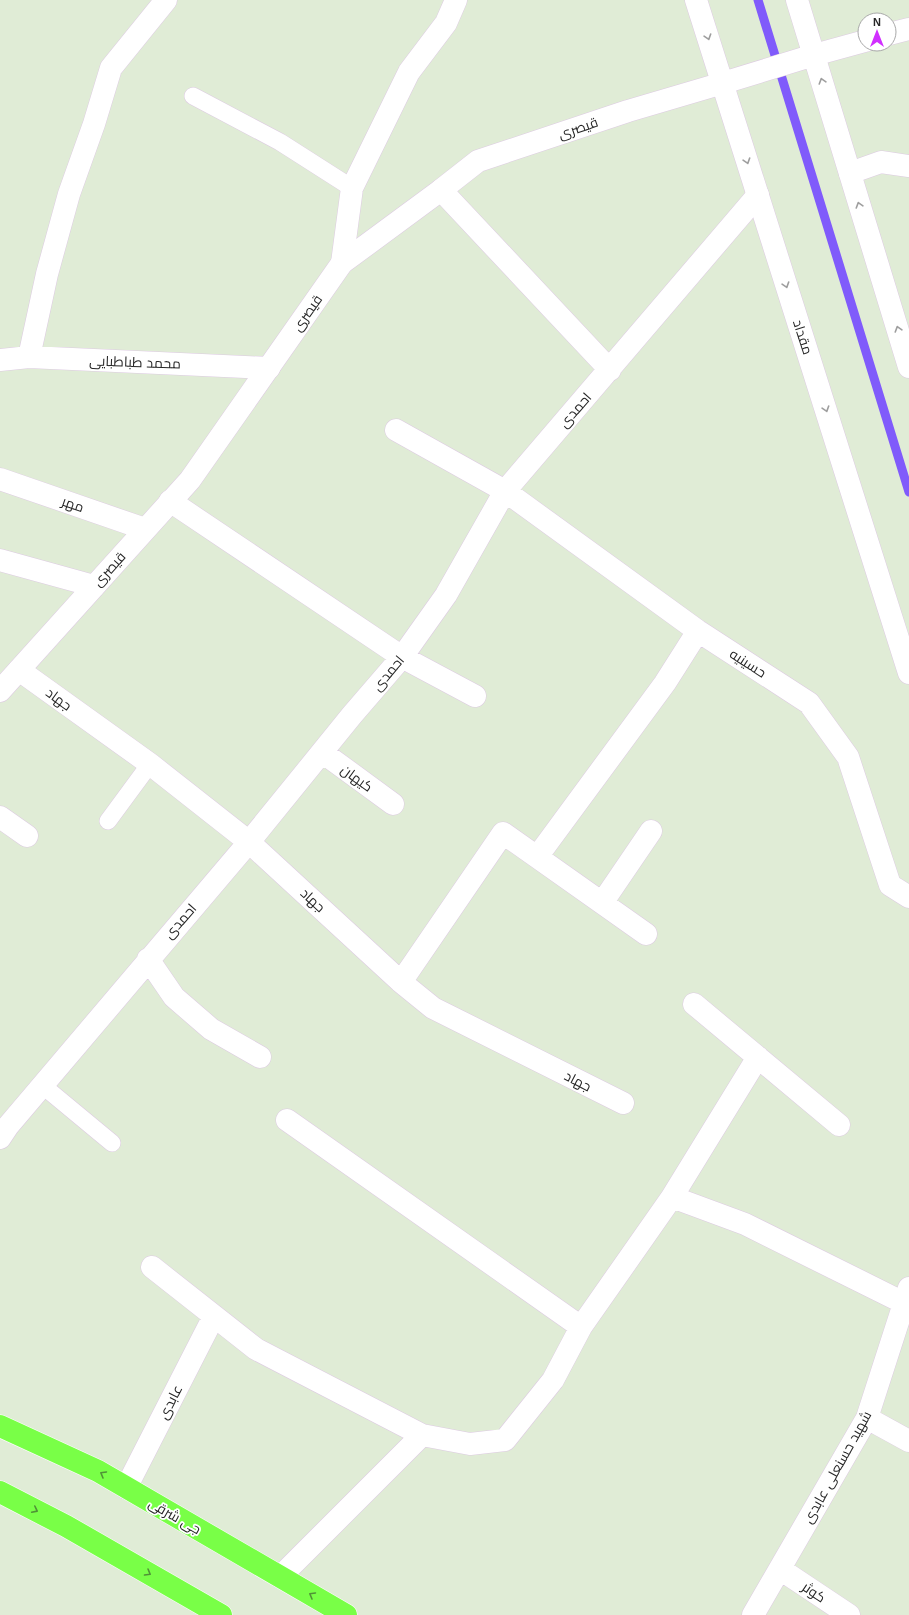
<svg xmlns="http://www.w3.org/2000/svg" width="909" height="1615" font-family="Helvetica,Cairo,sans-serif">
<rect width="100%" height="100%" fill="#e0ecd6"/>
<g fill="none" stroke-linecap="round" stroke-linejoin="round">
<path stroke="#805bfb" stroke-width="9" d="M758,0l151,492"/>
<g stroke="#ddcbe2" stroke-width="18">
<path id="service" d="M193,96l87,46 72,46
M108,821l42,-57
M42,1085l70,58"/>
</g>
<g stroke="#ddcbe2" stroke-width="23">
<path id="minor" d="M850,173l31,-11 28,4
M441,190l169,180
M342,263l10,-75 57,-116 37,-49 10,-23
M29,357l18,-83 22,-80 25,-70 17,-56 55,-68
M0,360l29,-3 240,11
M396,430l109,61 193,140 111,72 39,54 42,128 19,12
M0,479l145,50
M170,501l232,156 73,39
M0,560l94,26
M19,670l131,94 99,78 152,140 32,26 190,95
M322,752l71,52
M0,817l27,19
M537,857l128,-174 33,-52
M602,903l49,-72
M148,959l26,38 37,32 49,28
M401,982l102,-149 143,101
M694,1004l145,121
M287,1120l294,207
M0,1138l8,-12 241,-284 103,-127 50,-58 44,-62 59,-104 253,-296
M672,1197l73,27 159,79
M152,1267l104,82 166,86 48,9 35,-4 48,-60 28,-53 91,-130 86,-140
M867,1418l42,23
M126,1488l88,-172
M780,1569l69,46
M280,1577l142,-142
M753,1615l114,-197 42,-130"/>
</g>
<g stroke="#ddcbe2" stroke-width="23">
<path id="tertiary" d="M889,34l20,-5
M814,55l51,-14
M0,691l190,-211 152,-217 99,-73 37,-29 150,-50 95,-28"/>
</g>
<g stroke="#ddcbe2" stroke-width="23">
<path id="secondary" d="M696,0l213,673
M797,0l112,367
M723,83l91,-28"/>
</g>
<g stroke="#fff" stroke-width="23">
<path id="primary" d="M0,1426l98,45 248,144
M0,1492l66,34 155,89"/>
</g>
<use href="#service" stroke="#fff" stroke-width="17"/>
<use href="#minor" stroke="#fff" stroke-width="22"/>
<use href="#tertiary" stroke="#fff" stroke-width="22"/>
<use href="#secondary" stroke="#fff" stroke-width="22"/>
<use href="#primary" stroke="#79ff47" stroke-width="22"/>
</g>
<defs><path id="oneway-chevron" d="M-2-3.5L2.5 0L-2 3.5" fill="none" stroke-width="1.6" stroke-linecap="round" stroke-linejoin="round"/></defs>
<g stroke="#9e9e9e">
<use href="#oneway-chevron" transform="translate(708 37) rotate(72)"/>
<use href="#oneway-chevron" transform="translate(822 81) rotate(-107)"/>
<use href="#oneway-chevron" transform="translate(747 161) rotate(72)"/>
<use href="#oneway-chevron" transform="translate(859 205) rotate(-107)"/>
<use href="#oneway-chevron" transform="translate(786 285) rotate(72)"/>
<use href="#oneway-chevron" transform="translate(898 329) rotate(-107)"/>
<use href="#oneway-chevron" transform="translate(826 409) rotate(72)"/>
</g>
<g stroke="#509337">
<use href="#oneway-chevron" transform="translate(103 1474) rotate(-150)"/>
<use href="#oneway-chevron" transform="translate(35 1510) rotate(27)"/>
<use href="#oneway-chevron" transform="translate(148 1573) rotate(30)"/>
<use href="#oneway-chevron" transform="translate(312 1595) rotate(-150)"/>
</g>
<g text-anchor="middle" stroke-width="3.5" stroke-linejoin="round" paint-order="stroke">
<g font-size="14" fill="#272727" stroke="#fff">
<text transform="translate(578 128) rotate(-19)" y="5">قیصری</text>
<text transform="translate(307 313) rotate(-55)" y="5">قیصری</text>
<text transform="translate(803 337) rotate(72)" y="5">مقداد</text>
<text transform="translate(135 362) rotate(2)" y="5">محمد طباطبایی</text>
<text transform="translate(575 410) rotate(-49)" y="5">احمدی</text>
<text transform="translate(73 504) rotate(19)" y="5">مهر</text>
<text transform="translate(109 569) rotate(-48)" y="5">قیصری</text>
<text transform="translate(748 663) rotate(33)" y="5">حسینیه</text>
<text transform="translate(388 673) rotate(-50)" y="5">احمدی</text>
<text transform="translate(59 699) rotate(36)" y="5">جهاد</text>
<text transform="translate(357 778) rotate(36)" y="5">کیهان</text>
<text transform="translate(313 900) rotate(43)" y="5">جهاد</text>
<text transform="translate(180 921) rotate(-49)" y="5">احمدی</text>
<text transform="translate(578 1081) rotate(27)" y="5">جهاد</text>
<text transform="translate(170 1402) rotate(-63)" y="5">عابدی</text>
<text transform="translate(837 1467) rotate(-61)" y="5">شهید حسنعلی عابدی</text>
<text transform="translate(175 1516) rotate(30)" y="5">جی شرقی</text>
<text transform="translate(814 1592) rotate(34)" y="5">کوثر</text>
</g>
</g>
<g transform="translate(877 32)"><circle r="19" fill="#ffffff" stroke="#a9a9a9"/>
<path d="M0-3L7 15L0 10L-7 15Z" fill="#d12fff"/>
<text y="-6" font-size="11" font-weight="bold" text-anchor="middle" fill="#272727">N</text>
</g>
</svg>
